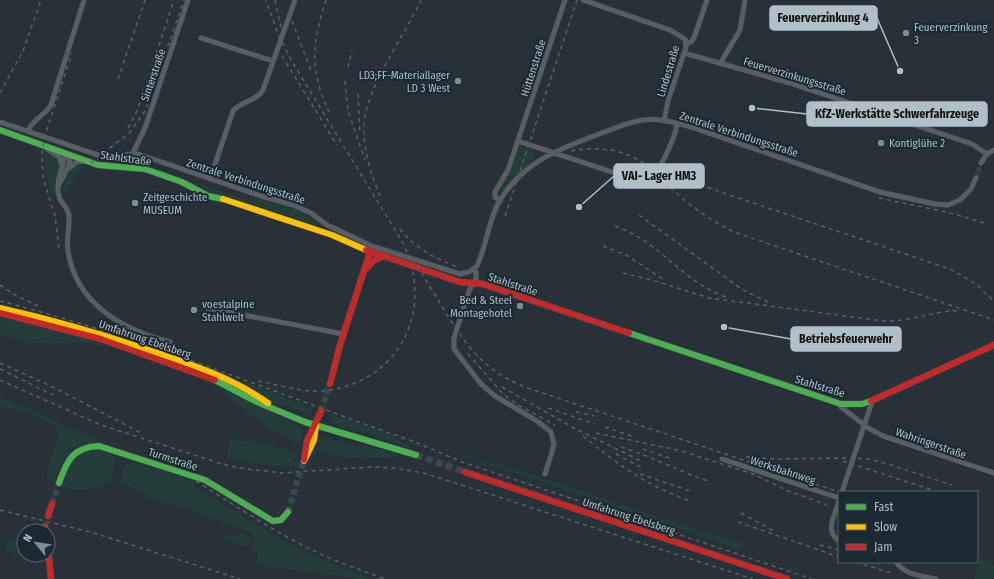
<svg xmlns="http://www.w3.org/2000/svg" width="994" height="579" font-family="'Fira Sans Condensed',sans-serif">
<rect width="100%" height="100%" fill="#273137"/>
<path fill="#243c3a" d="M520,146l13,5 1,7 -32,36 -3,-1 11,-20z
M45,154l10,3 5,7 -7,37 -7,-22z
M128,158l13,2v4l31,10v1l-30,-10h-24l-21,-5 2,-1 12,3z
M78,165l7,1 -10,12 -12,21 -2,-10 12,-23z
M195,182l59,20 1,-4 43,12 20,13 -3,4 -103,-33z
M0,316l69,17 46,15 -25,-5 -18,-1 -21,2 -17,-1 -34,-8z
M219,372l93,36 -1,6 -3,1 -22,-10h-7z
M195,376l38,15 68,37 2,4 -3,13 -33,-18 -50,-39z
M0,397l110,48c-35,-8 -45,7 -56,38 -5,-2 -7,-4 -8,-9 2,-13 10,-24 12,-36 3,-21 -43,-28 -58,-33z
M330,414l62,22 25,15 -53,-19 -31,-8 -4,-6z
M327,437l13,5 20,5 7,-1 34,9c-34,5 -52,5 -85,-5l4,-11z
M230,439l26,3 42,10 -5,9 18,5h-38l-17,-2 -29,-7z
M422,439c40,16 82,27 123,40 66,22 130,45 197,64l-1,7 -289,-98z
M94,449l17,5 5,6 -6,21c-17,10 -29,12 -48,5 7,-20 8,-33 32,-37z
M133,462l64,19 -3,5c59,38 110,70 177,93h-13l-79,-11 -23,-5 2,-10 -9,-2 6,-8 -3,-10 -58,-22 -40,-12 -8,1 2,-6 -29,-11 6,-17z
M242,534l6,2 3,3 -4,6h-5l-20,-7z
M22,535h2v20h19l-1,5h-3l-32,-8 -2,-7 2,-2z
M981,558l13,7v14h-20z"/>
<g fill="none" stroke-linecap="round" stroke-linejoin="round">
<path stroke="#3c464d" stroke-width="4.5" stroke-dasharray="4.5 2" stroke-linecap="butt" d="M976,178l5,-15"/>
<path stroke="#3c464d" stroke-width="6" stroke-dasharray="6 3" stroke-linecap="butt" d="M321,411l9,-27
M52,504l7,-21
M288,512l15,-49"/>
<path stroke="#3c464d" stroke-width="7" stroke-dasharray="7 3.5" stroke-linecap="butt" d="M416,455l49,17"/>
<g stroke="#464d51" stroke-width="5.5">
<path id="street" d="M583,0l87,30 15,9 1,8 -18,54 -4,20
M201,38l72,23
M686,44l5,-2 3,-4 13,-38
M684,53l106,30 182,61 15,10
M721,62l19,-32 5,-30
M0,122l107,36c11,0 21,-6 31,-4l123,42 32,9 18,8 16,12 45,21 88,28 9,-2 8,-6c10,-21 11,-46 23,-66 24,-39 60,-51 99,-66 14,-5 29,-12 44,-14 17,-2 34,3 51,8l186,64 55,12 13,1 12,-5 11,-11 5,-11
M28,131c5,-12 16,-15 23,-26l33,-105
M518,141l100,33 25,10c14,-4 32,-46 34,-60
M47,149l12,8 3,7
M133,153l12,-25 43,-128
M66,154c-4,14 -12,31 -6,45 3,5 8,10 9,16 1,12 -3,24 -1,36 8,53 55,79 102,91
M981,163l6,-9 7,-4
M69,168l8,-6 9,-1
M210,179l23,-68c8,-10 24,-10 30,-21l32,-90
M59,185l11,-22 -1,-8
M500,201l-5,-4v-5l13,-22 57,-170
M474,269l2,3v7l-7,12 -15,47v11l27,35 14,12 42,25 14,11 3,13 -9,29
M207,308l136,26
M841,404v3l27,21 15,8 111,37
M722,459l117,39
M842,492l29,-87 -1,-3
M839,501c-4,14 -15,30 0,40
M896,562c9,13 25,14 40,17"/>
</g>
<g stroke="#464d51" stroke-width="7">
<path id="fast" d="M0,130l98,35 47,4 37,13 26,14 15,3
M629,333l212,71h21l9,-3
M215,380l42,22 48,20 111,33
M59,483c8,-23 14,-36 40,-37l106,34 68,41 8,-1 7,-8"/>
</g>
<g stroke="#464d51" stroke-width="7">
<path id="slow" d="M223,199l109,36 34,15
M0,308c49,11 98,25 146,41 42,14 85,28 122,54
M304,461l10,-21 2,-15"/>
</g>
<g stroke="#464d51" stroke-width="7">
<path id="jam" d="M366,250l94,32 23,2 146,49
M367,268l6,-7 10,-5
M0,313l101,26 114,41
M330,384l10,-39 30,-93
M871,401l123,-56
M304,460l3,-19 14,-30
M465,472l322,107
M48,516l4,-12
M44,531l1,-5
M48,549l3,30"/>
</g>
<use href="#street" stroke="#585f64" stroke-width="4.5"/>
<use href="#fast" stroke="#4caf50" stroke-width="6"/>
<use href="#slow" stroke="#ffc107" stroke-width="6"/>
<use href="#jam" stroke="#c62828" stroke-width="6"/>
<path stroke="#5b6368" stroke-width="1.5" stroke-dasharray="4 4" stroke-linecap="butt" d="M275,0l7,31
M326,0c-14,43 -17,69 3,112
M292,21l20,52
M282,56l55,89
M348,67l4,-16
M118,79l27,-79
M345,81l3,30 17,49
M0,93l23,-42 18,-51
M358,94l2,40
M128,128l10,-19 36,-109
M571,151c30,-6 59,-1 83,20 7,6 12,13 19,19 17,16 40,32 61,42l260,88
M91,163l39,-31 15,-21 39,-111
M655,168l30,12 265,89 26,15 18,17
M380,196c-9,-21 -17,-47 -16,-71 2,-38 41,-90 57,-125
M879,198l68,14 41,12
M639,215l104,75 25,12
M505,216l72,-216
M615,226c46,16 67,56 111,71
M400,229c16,20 34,29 58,38
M603,246l25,10 36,24
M59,248l-4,-32 -12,-38 -1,-27 4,-19 26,-79
M413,259l24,39
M623,273l29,7 57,18 175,23c26,1 50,-11 76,-10
M0,285l15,10 23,11
M434,293c26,43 43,75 91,94l314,105
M0,301c142,36 277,93 415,141l47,20 350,117
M468,354l35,40 15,11 37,20
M0,363l57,26 86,45
M0,369l53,26
M0,380l101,45 118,38 20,5 43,5 89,-6 23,1 30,5 329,106
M258,381c20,4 42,11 63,10 77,-6 115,-80 82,-148l-112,-183 -13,-26 -12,-34
M502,387l70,40 71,35
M548,408l47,16
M576,412l18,4
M605,427l29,10
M596,433l86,18 71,23 33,16 41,15
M583,436c36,29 63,50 108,65
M621,447c30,9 57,24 87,34
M643,449l29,10
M616,454l26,14
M746,457l28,2 74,-1 19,1 21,5 64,21
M843,461l95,31
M640,474l50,17
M196,481c38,24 74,48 114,68 24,12 50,21 76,30
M0,510l94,23 146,46
M741,513l33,18
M738,522l101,35
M820,545l19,5
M856,562l35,11"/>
</g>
<g fill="#818d96" stroke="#1a2932" stroke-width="1.5">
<circle cx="906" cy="33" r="4"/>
<circle cx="458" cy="81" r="4"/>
<circle cx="881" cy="143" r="4"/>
<circle cx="135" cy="203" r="4"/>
<circle cx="520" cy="306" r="4"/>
<circle cx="194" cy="310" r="4"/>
</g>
<g text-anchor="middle" stroke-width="4" stroke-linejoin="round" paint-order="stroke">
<g font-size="11" fill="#b1bfc9" stroke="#1a2932" text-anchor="start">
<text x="914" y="31">Feuerverzinkung<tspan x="914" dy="13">3</tspan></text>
<text x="450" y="79" text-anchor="end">LD3;FF-Materiallager<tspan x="450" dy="13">LD 3 West</tspan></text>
<text x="889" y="147">Kontiglühe 2</text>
<text x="143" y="201">Zeitgeschichte<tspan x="143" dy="13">MUSEUM</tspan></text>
<text x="512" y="304" text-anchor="end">Bed &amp; Steel<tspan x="512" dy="13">Montagehotel</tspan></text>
<text x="202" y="308">voestalpine<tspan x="202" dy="13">Stahlwelt</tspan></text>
</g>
<g font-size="11" fill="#b1bfc9" stroke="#1a2932">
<text transform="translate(533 68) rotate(-72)" y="4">Hüttenstraße</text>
<text transform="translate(668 71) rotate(-73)" y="4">Lindestraße</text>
<text transform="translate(153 75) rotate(-71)" y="4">Sinterstraße</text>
<text transform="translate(795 76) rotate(17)" y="4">Feuerverzinkungsstraße</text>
<text transform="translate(739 134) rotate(18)" y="4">Zentrale Verbindungsstraße</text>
<text transform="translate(126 158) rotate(8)" y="4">Stahlstraße</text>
<text transform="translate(246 181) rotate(18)" y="4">Zentrale Verbindungsstraße</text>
<text transform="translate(513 284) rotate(18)" y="4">Stahlstraße</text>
<text transform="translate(145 339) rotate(19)" y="4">Umfahrung Ebelsberg</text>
<text transform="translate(820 386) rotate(17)" y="4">Stahlstraße</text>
<text transform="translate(931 443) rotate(19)" y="4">Wahringerstraße</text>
<text transform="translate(173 459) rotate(18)" y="4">Turmstraße</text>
<text transform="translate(783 470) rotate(18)" y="4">Werksbahnweg</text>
<text transform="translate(629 516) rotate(18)" y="4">Umfahrung Ebelsberg</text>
</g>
</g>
<path fill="none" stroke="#b1bfc9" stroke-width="1.5" d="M900 71L877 18M752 108L807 114M579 207L614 176M724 327L791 339"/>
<g fill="#b1bfc9" stroke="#1a2932" stroke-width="1.5">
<circle cx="900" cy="71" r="4"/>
<circle cx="752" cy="108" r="4"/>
<circle cx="579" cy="207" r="4"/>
<circle cx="724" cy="327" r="4"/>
</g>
<g fill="#b1bfc9" stroke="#b1bfc9" stroke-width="1.5">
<rect x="770" y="6" width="107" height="24" rx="4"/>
<rect x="807" y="102" width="180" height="24" rx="4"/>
<rect x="614" y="164" width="90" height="24" rx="4"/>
<rect x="791" y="327" width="110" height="24" rx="4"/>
</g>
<g font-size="12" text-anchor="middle" font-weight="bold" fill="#111">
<text x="823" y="22">Feuerverzinkung 4</text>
<text x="897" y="118">KfZ-Werkstätte Schwerfahrzeuge</text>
<text x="659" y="180">VAI- Lager HM3</text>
<text x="846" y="343">Betriebsfeuerwehr</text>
</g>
<rect x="838" y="491" width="140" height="72" fill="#1a2932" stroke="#56656e"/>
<rect x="846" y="504" width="20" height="6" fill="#4caf50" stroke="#56656e"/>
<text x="874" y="511" font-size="12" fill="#b1bfc9">Fast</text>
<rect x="846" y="524" width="20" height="6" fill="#ffc107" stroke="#56656e"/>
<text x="874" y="531" font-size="12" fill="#b1bfc9">Slow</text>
<rect x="846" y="544" width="20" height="6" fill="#c62828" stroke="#56656e"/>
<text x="874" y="551" font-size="12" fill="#b1bfc9">Jam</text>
<g transform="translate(36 543) rotate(300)"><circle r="19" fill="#1a2932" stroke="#56656e"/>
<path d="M0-3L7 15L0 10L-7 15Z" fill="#818d96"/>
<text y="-6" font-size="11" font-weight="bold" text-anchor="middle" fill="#b1bfc9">N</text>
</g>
</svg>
